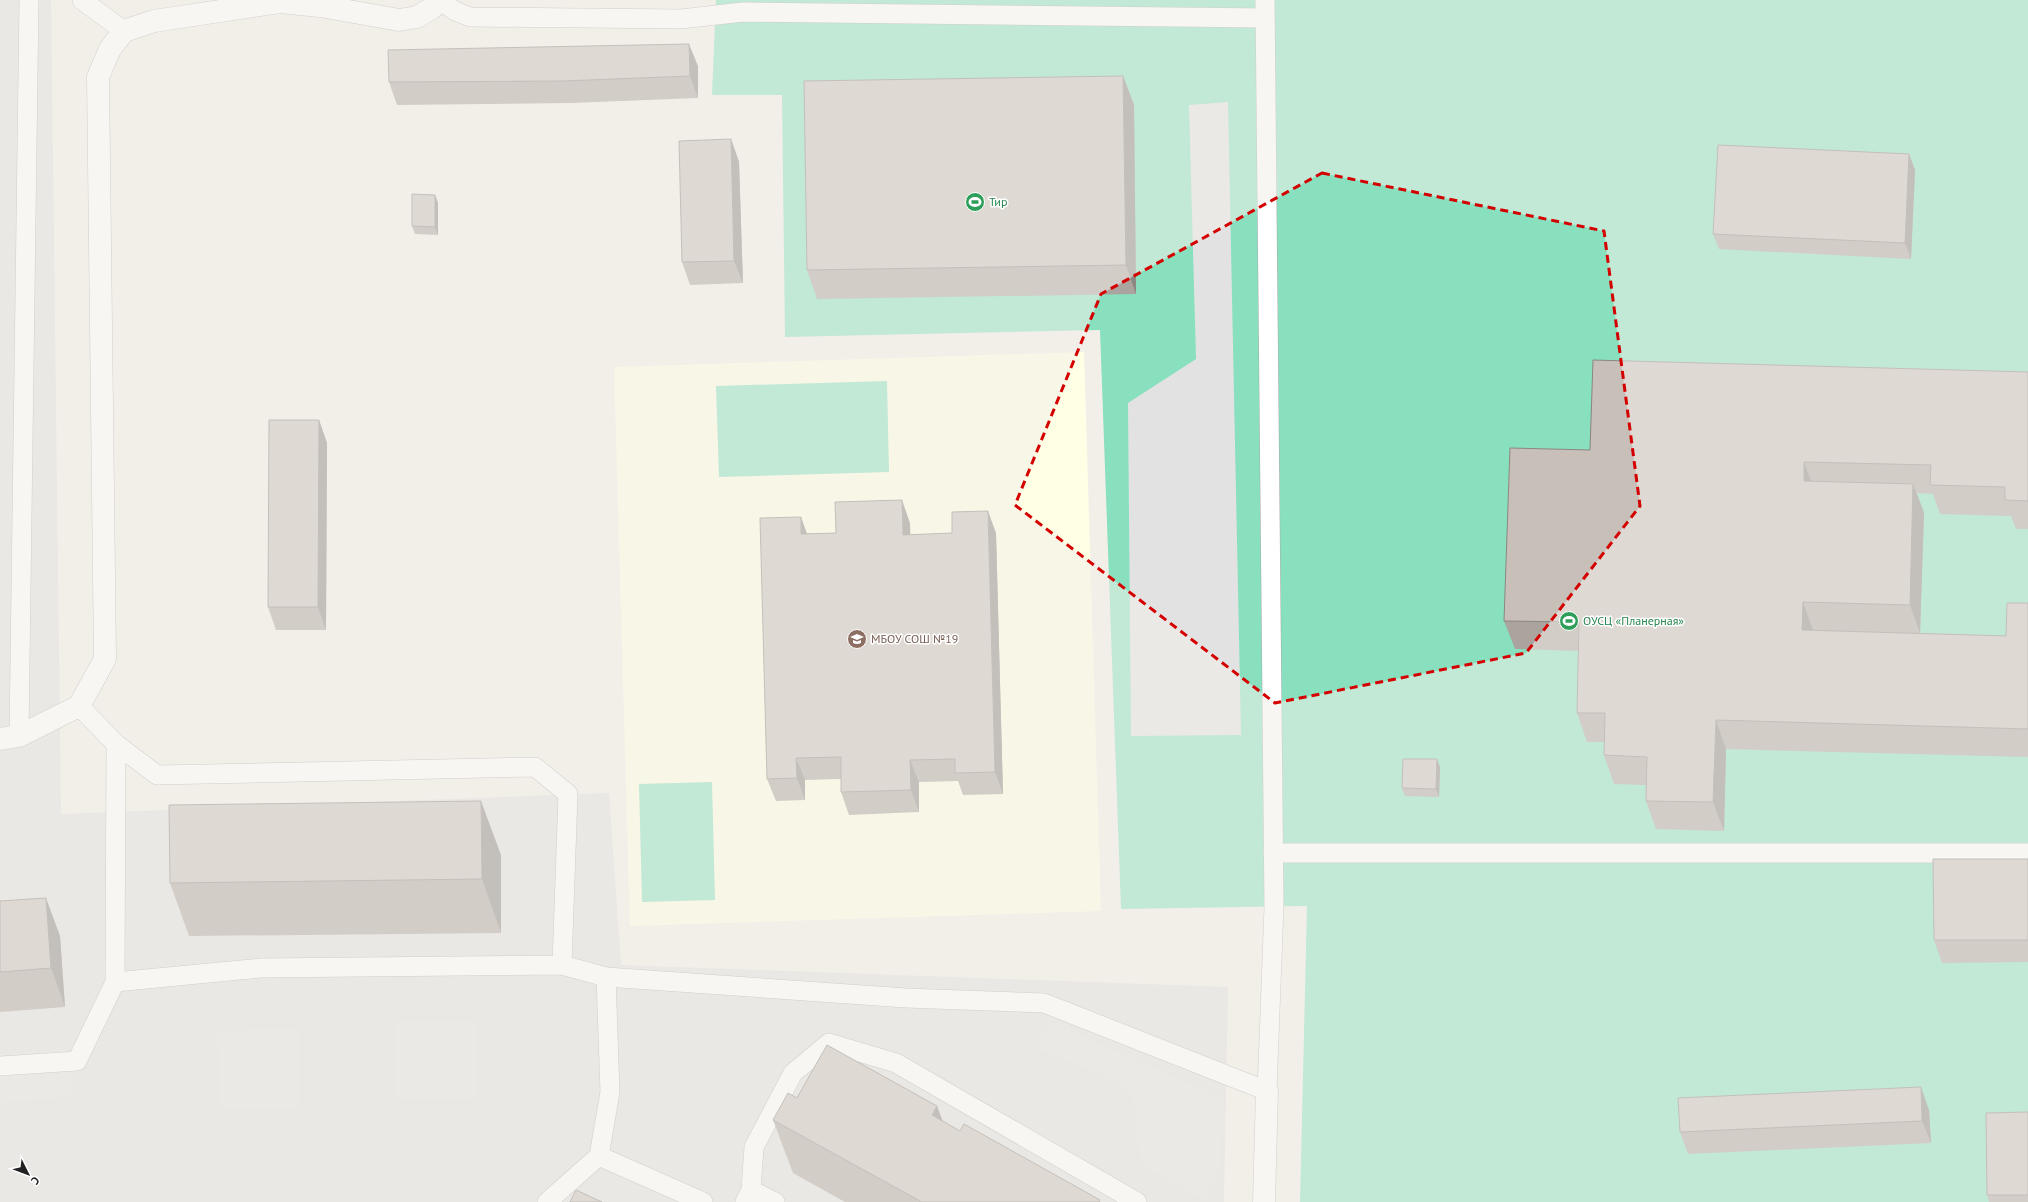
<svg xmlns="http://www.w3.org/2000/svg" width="2028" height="1202" font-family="'PT Sans',sans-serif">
<rect width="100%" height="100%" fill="#f2efe9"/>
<path fill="#e0dfdf" d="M0,0h51l10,814 548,-21 12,172 607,22 -4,215h-1224z"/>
<path fill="#ffffe5" d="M1084,352l17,559 -471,15 -16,-559z"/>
<path fill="#88e0be" d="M716,0h1312v1202h-728l7,-296 -186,3 -21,-579 -315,7 -3,-242h-70z
M887,381l2,91 -170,5 -3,-91z
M712,782l3,118 -73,2 -3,-118z"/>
<path fill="#e2e2e2" d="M1228,102l13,633 -110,1 -3,-333 68,-44 -7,-254z
M476,1020v79l-81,1v-79z
M1048,1021l176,78 -4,69 -15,33 -63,-36 -10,-68 -18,-17 -78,-31z
M299,1028l1,80 -81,1 -1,-79z
M69,1049l3,49 -72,4v-48z"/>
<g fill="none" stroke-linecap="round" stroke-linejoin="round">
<g stroke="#a9a9a9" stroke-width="20">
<path id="service" d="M82,0l42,31
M439,0l16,11 15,6 211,2 62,-7 522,6
M19,736l10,-736
M116,744l41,31 378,-8 33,27 -6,171
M1273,853h755
M606,977l4,115 -11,64 104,46
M115,982l146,-14 301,-3 44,12 300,21 138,5 223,88 7,-184 -9,-907
M0,1066l77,-5 38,-79 1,-238 -37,-38
M751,1190l24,12
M547,1202l52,-46
M745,1202l6,-12 3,-43 39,-74 36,-30 67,20 241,139"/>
</g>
<g stroke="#a9a9a9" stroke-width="23">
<path id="minor" d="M0,739l19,-3 60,-30 26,-47 -7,-582 12,-28 14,-18 30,-10 126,-19 40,4 79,14 18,-3 15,-9 8,-8
M1264,1202l3,-111"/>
</g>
<use href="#service" stroke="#fff" stroke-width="19"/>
<use href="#minor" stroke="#fff" stroke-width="22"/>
</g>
<path fill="#aba49e" d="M698,66v32l-127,5 -174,2 -8,-23z
M1123,76l11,29 2,189 -319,5 -10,-29z
M731,139l8,23 4,121 -53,2 -8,-23z
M1909,154l6,16 -4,89 -192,-10 -6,-15z
M435,195l3,8v32l-23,-1 -3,-8z
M2028,372v157h-12l-5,-13 -71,-2 -7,-20 -16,-1 7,20 -4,120 86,3 22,-33v154l-302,-8 -2,82 -68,-2 -10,-28v-16l-32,-1 -10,-29v-13h-17l-10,-29 2,-62 -64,-2 -11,-28 86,-171z
M319,420l8,23 -1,187h-50l-8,-23z
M910,523v12l86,-2 7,261 -40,1 -5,-14 -39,1v30l-70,3 -8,-23v-13l-36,1v20l-29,1 -9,-22 40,-245 29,-1z
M1440,767l-1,30 -34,-1 -3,-8z
M501,855v78l-312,3 -19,-53z
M2028,859v103l-86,1 -8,-23z
M0,901l60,35 5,71 -65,5z
M797,1098l146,23 17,10 141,71h-256l-52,-29 -20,-53z
M1929,1110l2,33 -243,11 -8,-22z
M2028,1112v90h-39l-2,-7z"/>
<path fill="#8b8681" d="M689,44l9,22v32l-8,-22z
M1123,76l11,29 2,189 -10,-29z
M731,139l8,23 4,121 -9,-22z
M1909,154l6,16 -4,89 -6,-16z
M435,195l3,8v32l-3,-8z
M319,420l8,23 -1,187 -8,-23z
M1804,462l11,29 -11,-10z
M1913,484l11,29 -4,120 -10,-28z
M902,500l8,23 1,34 -8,-22z
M988,511l8,22 7,261 -8,-22z
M801,517l8,22 -8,-5z
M1803,602l10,28h-11z
M1716,720l10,29 -2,82 -11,-29z
M796,758l9,22v20l-8,-22z
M1437,759l3,8 -1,30 -3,-8z
M910,760l9,22v30l-8,-22z
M481,801l20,54v78l-19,-54z
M46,898l14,38 5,71 -14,-39z
M1921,1087l8,23 2,33 -9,-22z
M937,1106l20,53 -25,-44z"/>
<path fill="#c7bfb8" stroke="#8b8681" d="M689,44l1,32 -127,5 -174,1 -1,-32z
M1123,76l3,189 -319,5 -3,-189z
M731,139l3,122 -52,1 -3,-121z
M1718,145l191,9 -4,89 -192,-9z
M412,194l23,1v32l-23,-1z
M1593,360l435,12v129l-23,-1v-13l-75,-2 1,-20 -127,-3v19l109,3 -3,121 -107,-3 -1,28 204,6 1,-33h21v126l-312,-9 -3,82 -67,-1 1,-44 -43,-2 1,-42h-28l2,-91 -75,-1 6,-173 80,2z
M269,420h50l-1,187h-50z
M902,500l1,35 49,-2v-21l36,-1 7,261 -40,1v-14l-45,1 1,30 -70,2v-35l-45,1 1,20 -30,1 -7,-261 41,-1v17l35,-1 -1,-31z
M1403,759h34l-1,30 -34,-1z
M481,801l1,78 -312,4 -1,-78z
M1933,859h95v81h-94z
M46,898l5,70 -51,4v-71z
M827,1045l110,61 -5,9 28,16 4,-7 136,76 -1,2h-179v-1l-147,-81 15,-27 9,5z
M1921,1087l1,34 -242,11 -2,-34z
M2028,1112v83h-41l-1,-82z
M576,1190l26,12h-32z"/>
<path d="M0 0H2028V1202H0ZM1322,173l282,58 36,275 -114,147 -251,50 -260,-198 86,-211z" fill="#f2efe9" fill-opacity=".55" fill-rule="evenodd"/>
<path fill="none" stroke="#d40000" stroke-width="3" stroke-dasharray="8 5" stroke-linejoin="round" d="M1322,173l282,58 36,275 -114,147 -251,50 -260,-198 86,-211z"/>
<defs>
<g id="stadium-disc" transform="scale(1)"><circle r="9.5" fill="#2e9e5b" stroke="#fff"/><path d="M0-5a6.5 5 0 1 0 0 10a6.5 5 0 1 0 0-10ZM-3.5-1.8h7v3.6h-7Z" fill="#fff"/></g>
<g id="school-disc" transform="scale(1)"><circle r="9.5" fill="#8d6e63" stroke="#fff"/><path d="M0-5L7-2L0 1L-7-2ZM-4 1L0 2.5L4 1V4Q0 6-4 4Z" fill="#fff"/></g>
</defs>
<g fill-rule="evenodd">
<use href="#stadium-disc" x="975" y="202"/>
<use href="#stadium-disc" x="1569" y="621"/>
<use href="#school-disc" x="857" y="639"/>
</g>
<g text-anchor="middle" stroke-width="3" stroke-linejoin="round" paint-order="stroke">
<g font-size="12" fill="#27864d" stroke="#fff" text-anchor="start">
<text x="989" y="206">Тир</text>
<text x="1583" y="625">ОУСЦ «Планерная»</text>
</g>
<g font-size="12" fill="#785e54" stroke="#fff" text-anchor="start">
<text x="871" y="643">МБОУ СОШ №19</text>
</g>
</g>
<g transform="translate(28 1174) rotate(132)" stroke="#ffffff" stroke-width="3" paint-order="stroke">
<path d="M0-3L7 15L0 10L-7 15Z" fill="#222222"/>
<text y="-6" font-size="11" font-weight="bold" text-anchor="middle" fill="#222222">С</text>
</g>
</svg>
